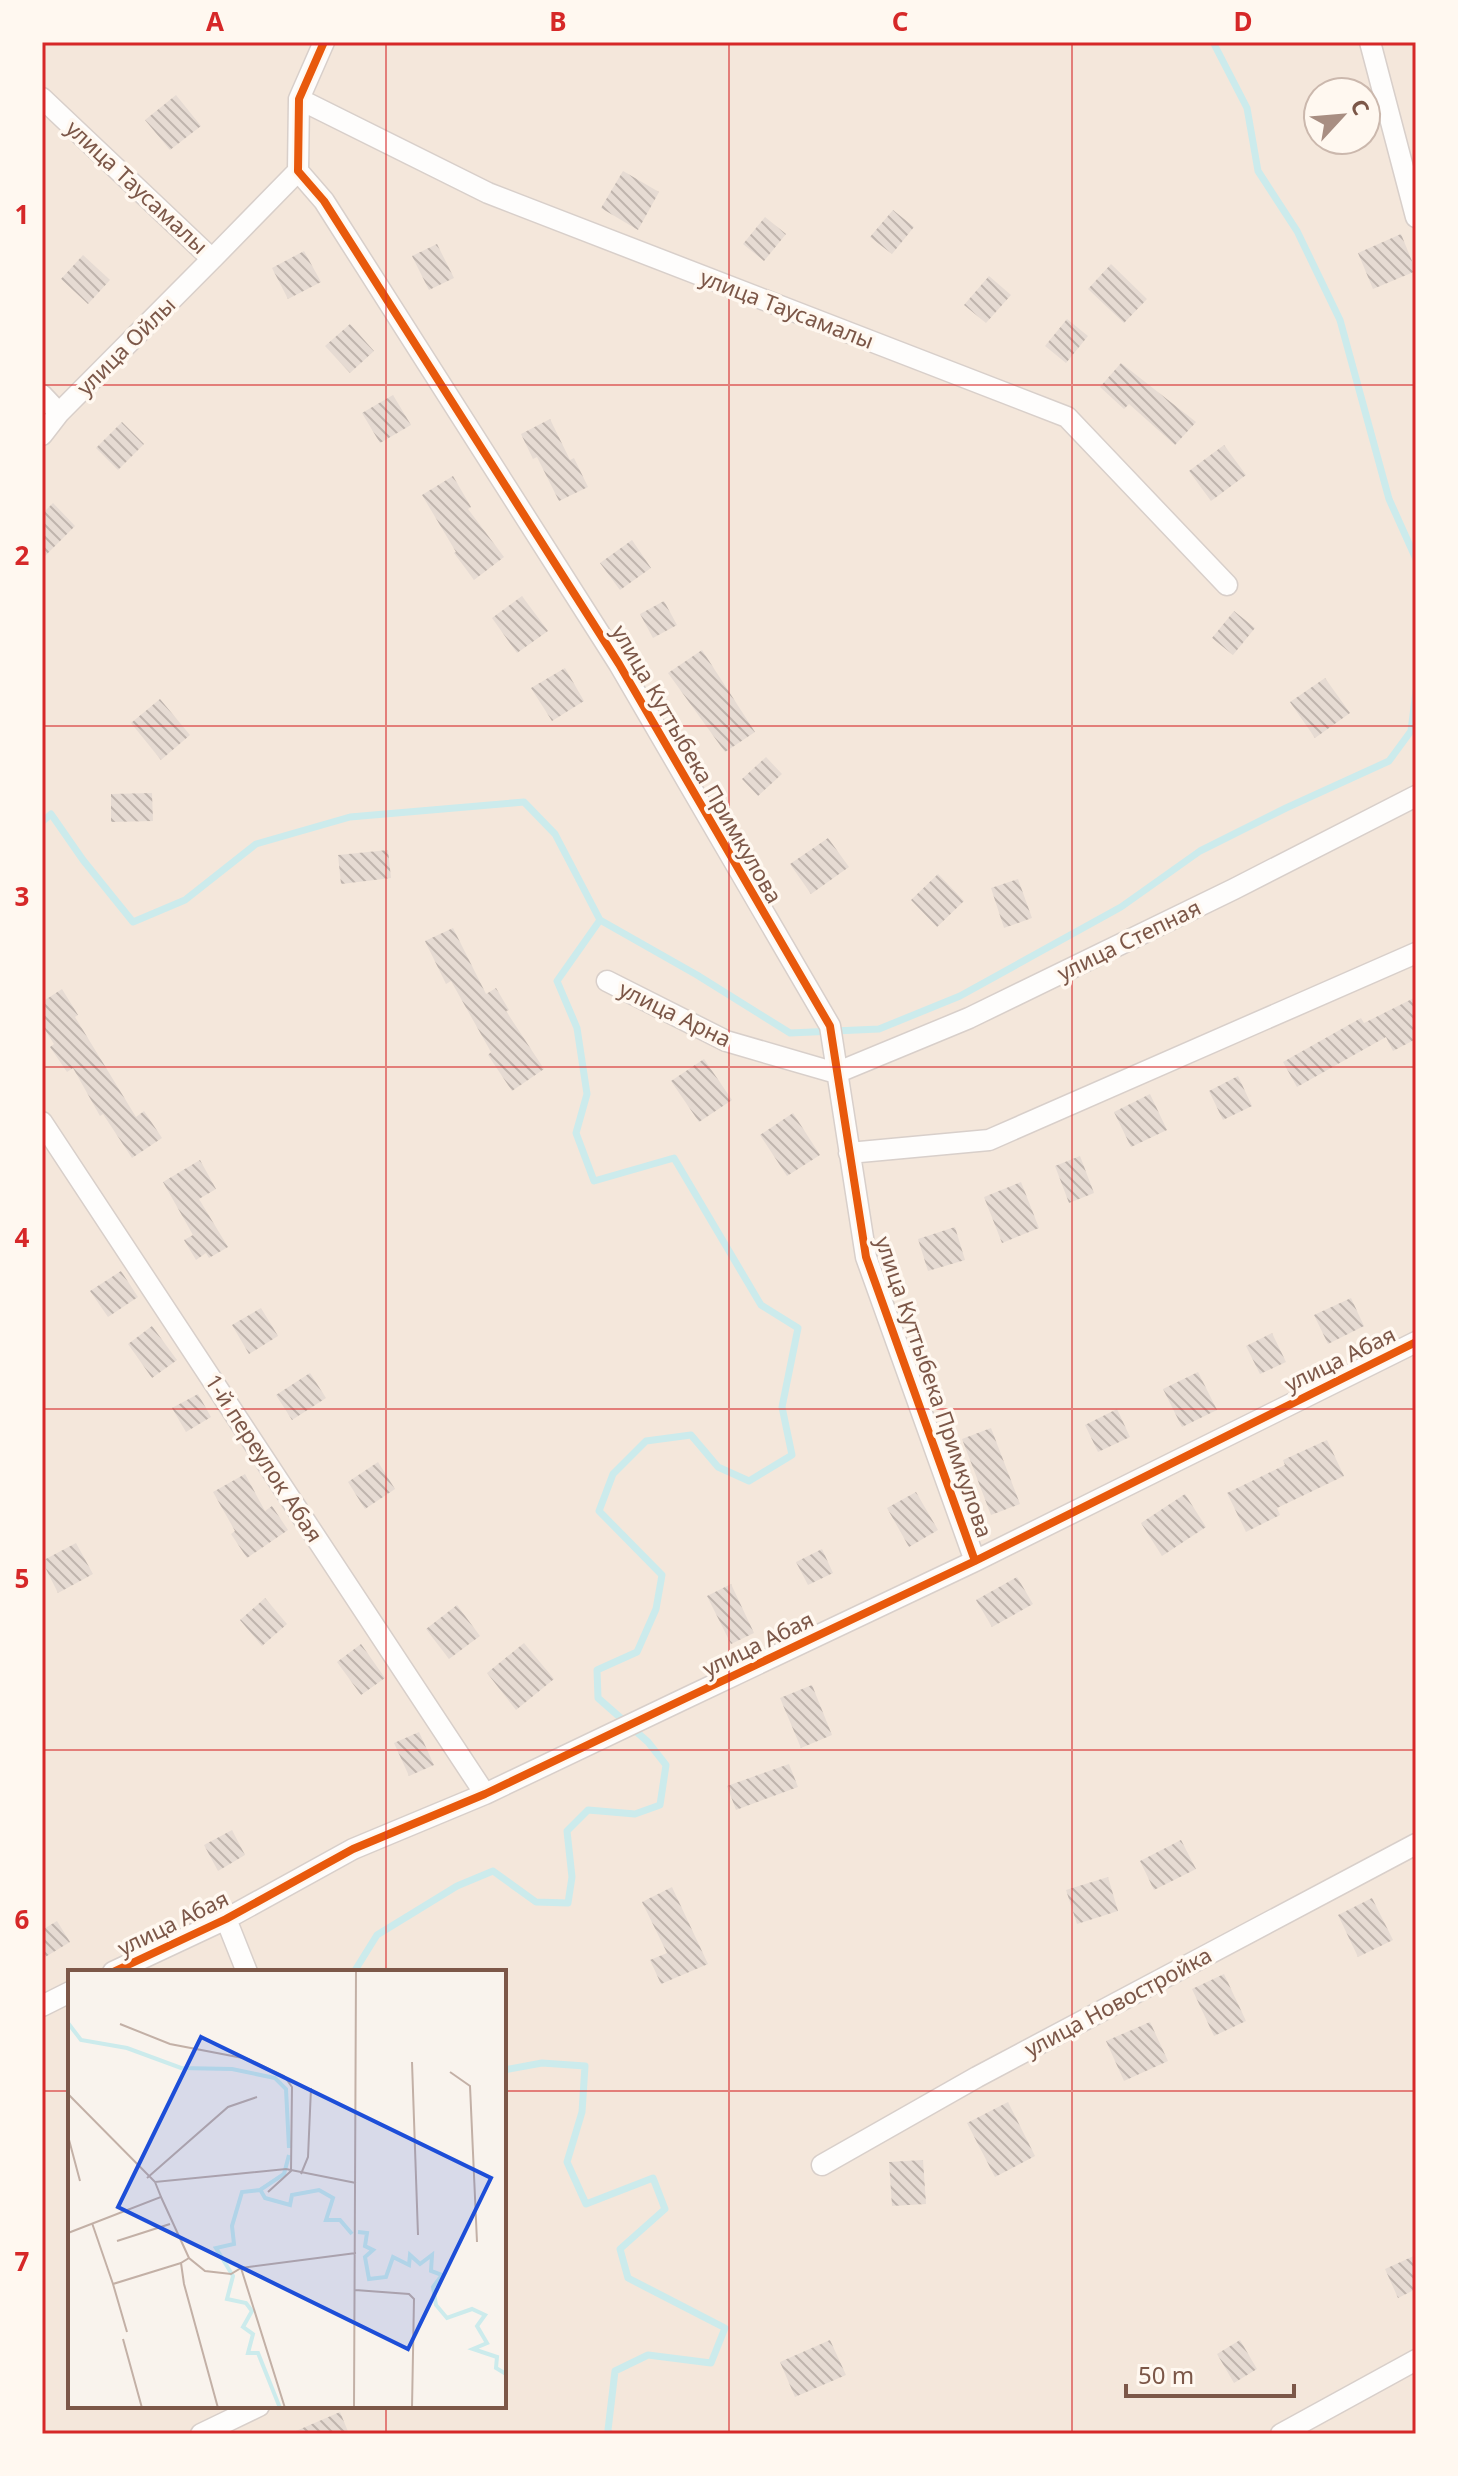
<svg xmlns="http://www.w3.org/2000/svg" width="1458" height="2476" font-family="'Noto Sans',sans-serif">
<defs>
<pattern id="building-back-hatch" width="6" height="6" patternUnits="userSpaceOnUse" patternTransform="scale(2)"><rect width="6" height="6" fill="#e6dbd3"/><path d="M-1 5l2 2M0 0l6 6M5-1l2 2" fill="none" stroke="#bfb4ad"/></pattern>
</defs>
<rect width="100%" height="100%" fill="#f9f3ed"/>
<path fill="#f4e7db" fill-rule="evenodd" d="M42,42h1374v2392h-1374zM1318,92h48v48h-48zM70,1972h434v434h-434z"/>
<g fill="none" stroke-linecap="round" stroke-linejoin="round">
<path stroke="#ccebec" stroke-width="7" d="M1213,42l34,66 11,63 39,60 43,89 49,179 27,60
M42,822l9,-8 32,46 50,62 52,-22 71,-56 94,-27 174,-15 31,32 45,86 97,55 93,58 89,-4 81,-33 161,-89 79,-56 86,-43 103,-47 22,-30 5,-40
M354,1972l23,-37 80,-49 36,-15 43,31 32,1 4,-26 -5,-46 21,-21 47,4 25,-9 6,-40 -18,-23 -50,-44 -1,-28 40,-18 19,-43 6,-34 -63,-64 14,-37 33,-33 45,-6 27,32 31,14 43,-26 -10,-48 16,-79 -37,-23 -87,-147 -80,23 -18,-48 11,-39 -10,-66 -20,-47 43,-61
M504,2070l38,-7 43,3 -3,46 -15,50 19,42 67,-26 12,31 -45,40 8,29 97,50 -14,35 -63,-8 -33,16 -7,59 2,4"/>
</g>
<path fill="url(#building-back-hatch)" d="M176,95l25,31 -31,24 -25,-30z
M623,171l36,21 -21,38 -37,-22z
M893,210l21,17 -22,27 -22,-17z
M765,217l21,17 -22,27 -21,-17z
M1401,234l15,37 -43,18 -15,-36z
M437,244l17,34 -25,12 -17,-34z
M304,251l17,31 -33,17 -16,-31z
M83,255l27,25 -22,24 -27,-25z
M1111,264l36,35 -23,24 -36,-34z
M989,276l22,19 -25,28 -22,-18z
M1067,319l21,17 -22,27 -21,-17z
M350,324l24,27 -24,22 -25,-27z
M1121,363l75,59 -21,23 -46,-41 -5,5 -24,-22z
M393,395l18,30 -31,18 -18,-30z
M550,419l20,41 4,-2 14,29 -29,14 -22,-44 -4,2 -12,-25z
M122,422l22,22 -26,26 -22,-22z
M1224,445l22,30 -35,26 -22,-30z
M453,476l18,31 -3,2 36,48 -30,23 -20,-27 2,-1 -34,-57z
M53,503l22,23 -33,33v-45z
M632,540l19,28 -31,22 -20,-27z
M522,596l26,35 -31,22 -25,-35z
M664,601l13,24 -24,13 -13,-24z
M1234,611l21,17 -22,27 -21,-17z
M702,650l53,82 -30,20 -57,-79z
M565,668l19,33 -32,20 -21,-33z
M1325,678l25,35 -35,25 -25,-36z
M160,699l30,36 -29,25 -30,-37z
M766,757l16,17 -24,22 -16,-17z
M152,793l1,28 -42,1v-28z
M828,838l21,29 -38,27 -21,-30z
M388,850l3,28 -50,6 -3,-29z
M938,874l26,27 -27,26 -26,-27z
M1018,879l14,39 -28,10 -13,-40z
M453,928l33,66 10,-6 13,22 -3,1 38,58 -32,22 -24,-36 3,-3 -40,-71 -5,3 -21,-43z
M62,989l16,26 -3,2 61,100 8,-6 18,27 -30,20 -29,-44 -3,2 -27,-48 -6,4 -17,-25 4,-3 -12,-19v-23z
M1416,997v42l-23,12 -7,-14 -89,50 -14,-25 78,-44 3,5z
M704,1059l28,41 -33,22 -28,-41z
M1238,1076l14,30 -29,14 -14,-29z
M1150,1094l17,36 -36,17 -17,-35z
M793,1113l27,42 -33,21 -27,-41z
M1080,1156l14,37 -25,10 -14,-37z
M200,1160l16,29 -17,10 29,48 -19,11 -3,-5 -10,7 -12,-20 9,-5 -30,-53z
M1021,1182l18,46 -37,15 -18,-46z
M955,1227l10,33 -37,11 -10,-32z
M121,1271l17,26 -30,20 -18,-26z
M1351,1298l13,28 -36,18 -14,-29z
M261,1308l17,28 -29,18 -17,-29z
M152,1326l25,34 -25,18 -24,-34z
M1272,1333l14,29 -26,12 -14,-28z
M1198,1372l19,38 -35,17 -19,-38z
M310,1373l16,25 -34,22 -16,-25z
M198,1394l13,23 -25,15 -14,-24z
M1117,1409l13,28 -32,15 -13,-27z
M991,1428l29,76 -29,11 -29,-76z
M1327,1440l17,36 -67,32 3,7 -34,17 -19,-39 58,-28 -2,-5z
M378,1462l17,27 -30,20 -17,-27z
M245,1474l20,37 7,-5 16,24 -41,28 -16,-24 4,-3 -22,-39z
M916,1492l22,38 -29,17 -22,-39z
M1185,1494l21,33 -44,29 -21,-33z
M76,1543l17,31 -35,19 -16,-32z
M822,1549l11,24 -25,12 -12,-23z
M1017,1577l16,27 -41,23 -16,-27z
M731,1584l23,49 -23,11 -24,-48z
M265,1598l22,26 -25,22 -22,-26z
M457,1605l23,31 -31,23 -23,-30z
M524,1643l30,36 -38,31 -29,-37z
M361,1644l24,34 -24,17 -24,-33z
M812,1685l20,50 -31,13 -21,-50z
M419,1732l15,33 -25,11 -15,-33z
M789,1764l9,23 -62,23 -9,-24z
M232,1830l13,25 -27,16 -14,-26z
M1181,1840l15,29 -42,21 -14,-29z
M1108,1877l10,34 -41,13 -11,-34z
M672,1887l36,77 -47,20 -11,-24 17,-7 -25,-51z
M1372,1898l21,42 -35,17 -20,-42z
M57,1921l13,21 -28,17v-29z
M1224,1974l22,47 -32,15 -22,-47z
M1150,2022l18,39 -44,20 -18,-40z
M1008,2102l27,54 -40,21 -28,-54z
M923,2160l3,44 -34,2 -3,-44z
M1416,2255v34l-18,9 -13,-29z
M830,2340l16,35 -51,22 -15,-35z
M1240,2340l17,29 -23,14 -17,-29z
M340,2412l9,22h-60z"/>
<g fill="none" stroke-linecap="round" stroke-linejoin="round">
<g stroke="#d8cfca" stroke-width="23">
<path id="minor" d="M324,42l-25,57 -1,72 26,30 295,463 211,362 36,231 109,304
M1370,42l46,175
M42,98l170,161 86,-88
M299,99l189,94 579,224 160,168
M42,395l17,18
M42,435l17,-22 153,-154
M607,981l119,60 110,32 133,-55 265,-129 182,-93
M42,1122l443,672
M849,1153l140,-13 427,-187
M226,1919l21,53
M113,1972l113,-53 127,-70 132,-55 199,-95 291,-138 441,-219
M42,2006l28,-14
M822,2165l155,-88 439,-233
M201,2434l58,-28
M1281,2434l135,-74"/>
</g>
<use href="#minor" stroke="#fefdfc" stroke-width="20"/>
<g stroke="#fff8f0" stroke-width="13">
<path id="cycleway" d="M324,42l-25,57 -1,72 26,30 295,463 211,362 36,231 109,304
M113,1972l113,-53 127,-70 132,-55 199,-95 291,-138 441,-219"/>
</g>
<use href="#cycleway" stroke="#e8590c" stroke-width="8"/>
</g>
<path fill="none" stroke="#d62828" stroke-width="2" stroke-opacity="0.55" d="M386,42v1930M729,42v2392M1072,42v2392M42,385h1374M42,726h1374M42,1067h1374M42,1409h1374M42,1750h1374M42,2091h28M504,2091h912M386,2406v28"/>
<g text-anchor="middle" stroke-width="7" stroke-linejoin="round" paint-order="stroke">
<g font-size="22" fill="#7c5748" stroke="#fff8f0">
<text transform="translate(137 187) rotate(43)" y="8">улица Таусамалы</text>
<text transform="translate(787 309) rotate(21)" y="8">улица Таусамалы</text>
<text transform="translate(126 346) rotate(-45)" y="8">улица Ойлы</text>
<text transform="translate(697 764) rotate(60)" y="8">улица Куттыбека Примкулова</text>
<text transform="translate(1129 940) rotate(-26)" y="8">улица Степная</text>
<text transform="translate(675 1014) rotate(26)" y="8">улица Арна</text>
<text transform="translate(1340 1359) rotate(-26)" y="8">улица Абая</text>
<text transform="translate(934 1387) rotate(71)" y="8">улица Куттыбека Примкулова</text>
<text transform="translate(264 1458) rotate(57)" y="8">1-й переулок Абая</text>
<text transform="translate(758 1644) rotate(-26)" y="8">улица Абая</text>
<text transform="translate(173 1923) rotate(-26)" y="8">улица Абая</text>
<text transform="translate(1118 2002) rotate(-28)" y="8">улица Новостройка</text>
</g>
</g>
<g transform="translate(68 1970)">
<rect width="438" height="438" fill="#f9f3ed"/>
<path fill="none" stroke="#ccebec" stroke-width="4" d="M0,53l13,17 46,8 54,20 51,1 43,9 11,11 3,59M193,221l4,7 25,7 2,-10 27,-5 14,8 -7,22h14l12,14M290,262l9,1 -2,13 8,4 -8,7 4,22 17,-2 7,-20 16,8 1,-10 10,9 12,-9 -1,16 11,4 -9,12 3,18 11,13 25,-9 13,6 -8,11 10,17 -14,6 24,8 -1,11 10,6M212,438l-22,-55h-10l5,-19 -10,-7 9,-16 -6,-8 -19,-4 6,-23 -17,-28 18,-4 -2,-18 10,-34 18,-2 24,-16 5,-19"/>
<path fill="none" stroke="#c3b0a6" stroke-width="2" d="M52,54l50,20 78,15 36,17 8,11 -1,84 -23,21M344,92l6,173M382,102l20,14 7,156M0,124l87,88 131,-13 70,14M0,166l12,45M233,204l7,-17 3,-69M79,208l81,-71 29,-10M93,227l28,61 16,13 26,3 10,-6 44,140M24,253l21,61M0,263l93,-36 -6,-15M49,271l53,-17M121,288l-8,5 3,21 34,124M173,298l115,-15M287,320l54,4 5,5 -2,109M59,362l-14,-48 68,-21M55,369l19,69M286,438l2,-438"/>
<path fill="#1d4ed8" fill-opacity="0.15" stroke="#1d4ed8" stroke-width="4" d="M133,67l290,141 -83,171 -290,-142z"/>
<rect width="438" height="438" fill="none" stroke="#7c5748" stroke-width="4"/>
</g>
<rect width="1458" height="2476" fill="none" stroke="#fff8f0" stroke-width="88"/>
<g transform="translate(1342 116) rotate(64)"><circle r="38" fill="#fff8f0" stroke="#cbb8ad" stroke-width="2"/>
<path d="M0-6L14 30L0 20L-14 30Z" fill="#a88e82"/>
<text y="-12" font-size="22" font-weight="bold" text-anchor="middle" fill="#7c5748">С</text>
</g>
<path d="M1126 2384v12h168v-12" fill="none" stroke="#7c5748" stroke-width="4"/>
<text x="1138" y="2384" font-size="24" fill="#7c5748" stroke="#fff8f0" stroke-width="6" paint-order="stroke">50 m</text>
<rect x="44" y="44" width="1370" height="2388" fill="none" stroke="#d62828" stroke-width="3"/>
<g font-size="26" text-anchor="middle" font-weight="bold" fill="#d62828">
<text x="215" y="31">A</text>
<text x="558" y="31">B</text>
<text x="900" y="31">C</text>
<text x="1243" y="31">D</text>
<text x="22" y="224">1</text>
<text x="22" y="565">2</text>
<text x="22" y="906">3</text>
<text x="22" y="1247">4</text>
<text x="22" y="1588">5</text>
<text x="22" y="1929">6</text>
<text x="22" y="2271">7</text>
</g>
</svg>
